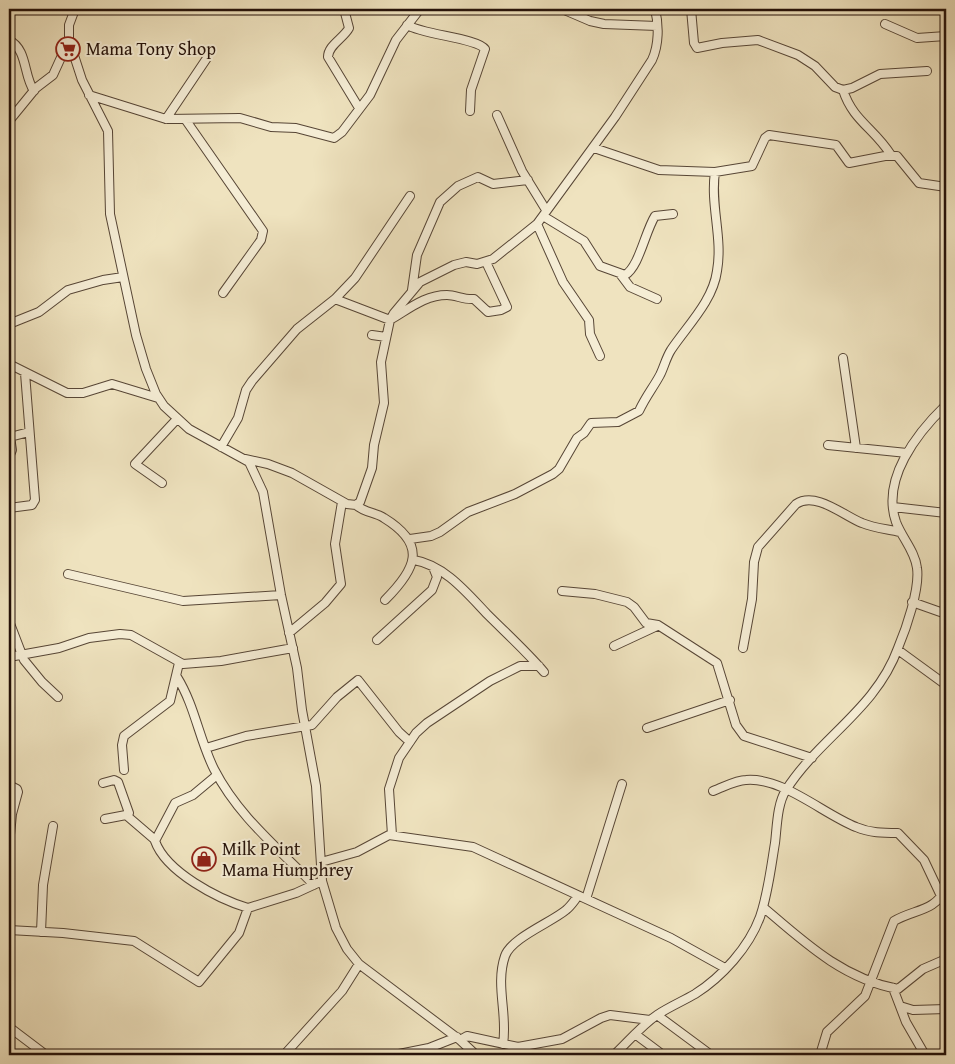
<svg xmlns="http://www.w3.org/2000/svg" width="955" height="1064" font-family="'Gentium Book Plus',serif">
<rect width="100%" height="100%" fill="#efe3bf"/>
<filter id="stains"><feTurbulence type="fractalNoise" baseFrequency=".004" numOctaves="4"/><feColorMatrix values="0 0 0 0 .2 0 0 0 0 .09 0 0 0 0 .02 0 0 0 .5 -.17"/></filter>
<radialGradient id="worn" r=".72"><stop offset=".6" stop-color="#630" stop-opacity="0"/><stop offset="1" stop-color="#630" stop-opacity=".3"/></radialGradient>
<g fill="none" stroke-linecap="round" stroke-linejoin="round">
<g stroke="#574636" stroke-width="10">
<path id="minor" d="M75,9l-6,16v15l13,40 26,51 2,83 26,121 10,34 10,25 8,12 25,23 60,33 14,30 18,103 16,73 5,42 14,76 6,95 14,47 11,21 12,15 101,76 16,15
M344,9l5,19c-5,10 -21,17 -21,29l31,51
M562,9l28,12 14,3 53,2
M691,9l3,34 3,5 25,-5 36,-3 40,15 17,11 20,21 8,3c10,31 31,38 48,65
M885,24l32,14 29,-2
M407,25c17,10 70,13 78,24l-14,41 -1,21
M9,40c19,10 14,35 25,51
M843,90l9,-2 28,-14 47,-3
M89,95l77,24 74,-1 31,9 25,1 38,10 8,-6 28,-37 26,-55 24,-31
M497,115l25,56 24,39
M166,119l41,-61
M185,119l78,112 -2,9 -38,53
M9,121l27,-33 17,-13 16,-35
M594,148l65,22 56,2 37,-6 13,-28 4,-3 67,10 13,18 36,-7h12l22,27 27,4
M543,216l41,25 16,25 25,9c14,-8 20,-43 30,-59l18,-2
M537,224l26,58 26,38 1,14 10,22
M621,275l9,12 27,12
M412,290l5,-35 23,-53 18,-16 20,-9 15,7 35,-4
M335,299l55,21c19,-11 35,-25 57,-25 9,0 17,5 27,4l14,13 13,-2 6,-3 -21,-45
M9,324l30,-12 29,-22 35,-10 20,-3
M372,335l14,2
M843,358l13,90
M9,364l58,29h16l29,-9 46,14
M828,445l79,8
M221,447l17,-29 8,-28 6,-9 45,-52 38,-30 20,-21 55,-82
M9,457l3,-7 -2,-13 19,-5
M245,459l23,5 24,9 55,31 9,1 4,-3 12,-34 2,-23 10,-42 -3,-41 9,-42 4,-7 26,-31 34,-17 12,-3 11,2 16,-5 44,-35 78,-107 37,-57c7,-15 7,-35 3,-51
M162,483l-27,-19 42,-45
M356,505c9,8 19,7 28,13 44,27 32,51 1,82
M893,507l53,6
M9,508l23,-3 3,-5 -10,-127
M410,539l21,-3 9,-4 28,-20 47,-18 38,-20 6,-5 18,-31 7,-5 7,-10 27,-1 21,-11c7,-15 14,-23 21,-36 4,-8 6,-17 11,-25 16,-24 42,-49 46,-79 6,-33 -7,-66 -2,-99
M414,560c30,5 53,33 73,54 19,19 39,37 57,58
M68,574l115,27 98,-6
M562,591l33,3 32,8 7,5 12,16 12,2 59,38 19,62 8,11 68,22
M912,602l34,12
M9,621l15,39 18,22 16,15
M289,633l36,-30 16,-19 -6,-40 7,-42
M377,640l55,-50 5,-13 -4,-10
M614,646l43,-20
M743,648l9,-49 2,-37 4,-15 38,-43c20,-13 48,12 66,19 12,5 25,6 38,9
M898,650l48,35
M9,657l50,-9 30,-10 31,-4 11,1 52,29 38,-3 72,-13
M177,677c18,29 22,62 37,92 24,47 64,79 100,116
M647,728l83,-28
M206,748l40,-12 66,-11 25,-28 21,-17 41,52 11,10
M124,770l-2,-25 2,-9 46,-35 9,-38
M217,775l-24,20 -18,8 -20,38c11,31 63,58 93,67
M103,783l11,-3 4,2 11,31 -2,3
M9,785l8,4 1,3 -6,22 -3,31
M713,791c11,-4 23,-11 33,-11 37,-3 77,34 110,47 14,6 27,6 42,6l26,27 17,36
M105,819l21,-4 28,24
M392,835l-3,-46 10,-31 17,-25 11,-10 63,-42 30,-15h19
M321,862l36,-10 32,-17 84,12 198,91 54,30
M586,899l36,-115
M763,907c41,35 80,72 135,82l25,-20 23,-10
M9,930l54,3 71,8 65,41 40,-49 9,-25 48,-15 26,-12
M41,932l2,-47 10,-59
M893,988l13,34 19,33
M900,1006l13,4 33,-1
M657,1015l54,40
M9,1027l37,28
M635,1034l28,21
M460,1040l7,-4 51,11 44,-8 39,-21 9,-3 40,5
M503,1044c5,-29 -8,-59 2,-88 6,-18 47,-34 61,-46 5,-4 8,-9 12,-14
M284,1055l58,-64 17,-27
M394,1055l35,-7 28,-11
M614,1055c14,-13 27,-29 43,-40 12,-8 26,-14 38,-21 27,-17 54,-47 65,-77 8,-23 11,-50 15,-74 2,-16 2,-39 11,-53 33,-52 90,-81 112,-142 8,-19 22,-59 19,-80 -2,-17 -15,-30 -21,-46 -15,-43 21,-89 50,-117
M820,1055l7,-23 38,-36 29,-75c20,-12 41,-9 52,-33"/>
</g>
<use href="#minor" stroke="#f5edd5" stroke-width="8"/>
</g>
<defs>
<g id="supermarket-ring" transform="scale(1.25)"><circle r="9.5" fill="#f5edd5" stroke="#8f2418" stroke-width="1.5"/><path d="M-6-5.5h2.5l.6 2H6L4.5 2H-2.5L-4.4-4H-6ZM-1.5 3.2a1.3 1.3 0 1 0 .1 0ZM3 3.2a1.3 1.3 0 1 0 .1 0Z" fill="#8f2418"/></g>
<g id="shop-ring" transform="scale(1.25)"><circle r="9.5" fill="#f5edd5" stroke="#8f2418" stroke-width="1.5"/><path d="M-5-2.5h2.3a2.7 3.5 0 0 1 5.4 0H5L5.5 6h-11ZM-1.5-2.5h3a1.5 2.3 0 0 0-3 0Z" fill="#8f2418"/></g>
</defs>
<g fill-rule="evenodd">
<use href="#supermarket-ring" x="68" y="49"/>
<use href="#shop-ring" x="204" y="859"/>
</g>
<g text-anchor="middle" stroke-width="4" stroke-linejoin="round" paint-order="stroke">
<g font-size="18" fill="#241109" stroke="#f5edd5" text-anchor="start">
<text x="86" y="55">Mama Tony Shop</text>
<text x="222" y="855">Milk Point<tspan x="222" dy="21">Mama Humphrey</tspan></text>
</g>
</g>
<rect width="955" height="1064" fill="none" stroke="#efe3bf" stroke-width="30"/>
<rect x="10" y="10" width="935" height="1044" fill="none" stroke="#241109" stroke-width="2.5"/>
<rect x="15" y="15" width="925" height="1034" fill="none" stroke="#241109"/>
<rect width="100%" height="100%" filter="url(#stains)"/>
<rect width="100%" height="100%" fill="url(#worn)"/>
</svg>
